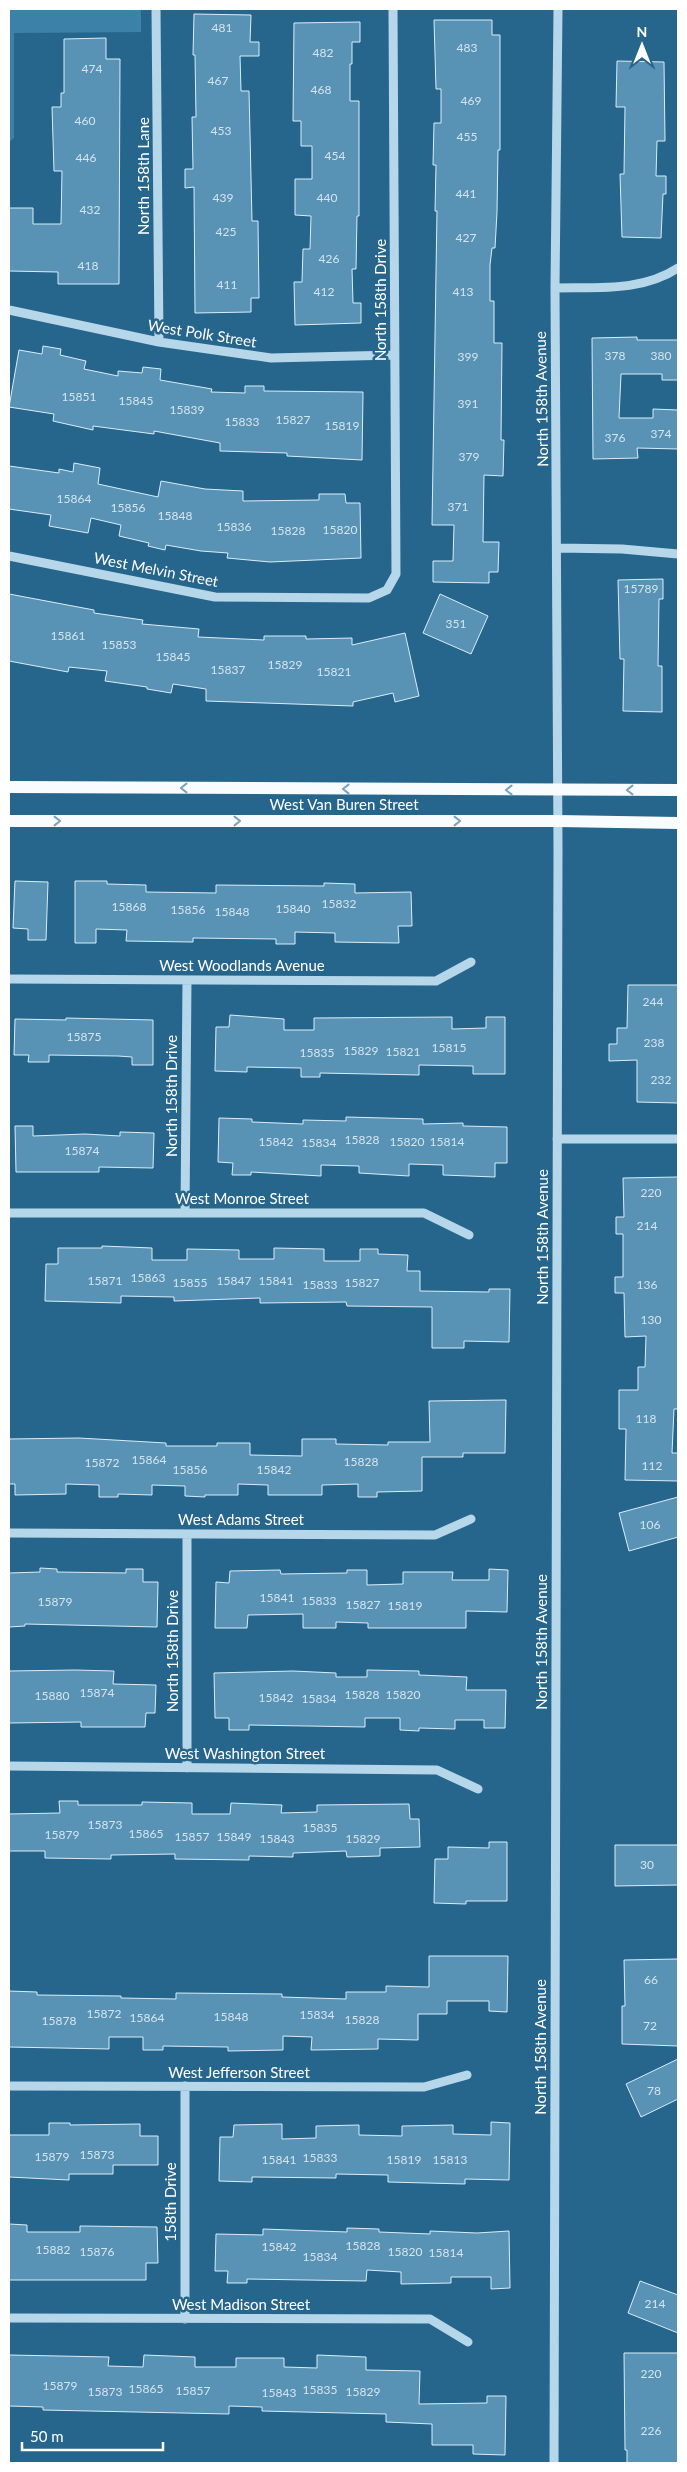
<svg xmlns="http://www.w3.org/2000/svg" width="687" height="2472" font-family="Lato,sans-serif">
<rect width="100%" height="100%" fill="#27668c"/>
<path fill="#3c81a8" d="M9,9h132v23l-127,1v105l-5,4z"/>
<path fill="#5893b6" stroke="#daedf8" d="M194,14l57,1 -1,27h9v14h-19l1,35h8l3,130h6l1,77h-8v14l-56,1 -1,-126 -9,1v-19h8l-1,-52h4l-1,-62h-2z
M434,20h58v15h8v115h-2l-1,62 -2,36h-3l-2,17v36h4v42h8l-1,97h3l-1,36 -19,-1 -1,67h16l-1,30h-9v11l-56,-1v-21h20l1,-36h-22l5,-314h-2l1,-46h-3l1,-42h7v-34h-5z
M360,22v20h-8v22h-2v37h9v115h-2l-1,53h-4l1,34h8v20l-66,2 -1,-43h8l1,-33h7l1,-33 -16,-1v-36h17v-33h-11v-25h-8l1,-98z
M106,38v21h14l-1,225h-61v-12l-49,-1v-63h24v16h28l1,-53h-8l-2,-64h9v-14h3v-54z
M617,61l47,1 1,79h-8l-1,35h10v18h-3l-2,44 -39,-1 -2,-63h4l1,-67h-9z
M637,337v3h41v40h-16v-6h-41l-2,44h34v-9l25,1v39l-41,-1 1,10 -45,1 -1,-121z
M43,346l18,3 -1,6 26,6 -2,8 34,7v-5l24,2 1,-6 18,2 -1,11 52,9 -1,3 34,1v-7h19v5l99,1 -1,68 -75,-4v-3l-67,-2v-8l-66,-12v3l-61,-8v4l-40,-9 1,-7 -45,-7 10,-57 23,4z
M74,463l26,5 -2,16 60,13 3,-16 44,8 38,2v10l76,-1v-6h26l1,9h14l1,55 -91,4 -43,-4 1,-5 -27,-2 -35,-6 -1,5 -17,-4 1,-3 -30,-7 2,-11 -30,-7 -3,15 -39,-7 2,-11 -42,-6v-43l50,7v-4l14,3z
M663,579v20h-4l-1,67h4v46l-39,-1 1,-52h-4l-2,-79z
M9,594l85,16v3l49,7 -1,4 57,5 -1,8 66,3v-4h42v3l46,-1v7l53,-12 14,63 -24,6 -2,-9 -40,9v4l-147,-5v-12l-33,-5 -2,9 -24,-4v-2l-42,-6 2,-10 -38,-4 -1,5 -59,-11z
M440,594l48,22 -17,38 -48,-21z
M15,881l33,1 -2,58h-18v-11l-15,-1z
M75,881h32v3l39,1v7l70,1v-8l108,1v-3l31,1v9l56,-1 1,34h-14l1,17 -64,-1v-9l-40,-1v12h-19v-5l-83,-1v4l-67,-1 1,-11 -31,-1v14h-21z
M628,985h50v118l-41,-1v-42l-28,1v-17h8v-16h10z
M230,1015l54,4v11h30v-12l138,-1v12l34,-1v-11h19v57h-32v-8l-54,-1v10l-99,-2v4h-19v-9l-54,-1v5l-32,-1 1,-44h13z
M66,1018l87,2v45h-21v-8l-14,-1 -69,-1v7h-21l1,-7h-15l1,-36 51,1z
M346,1117l77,2v5l40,-1v3l44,1v36h-12v14l-52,-2v-10l-34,-1v12l-50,-3v-7l-38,-1v11l-70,-4v3h-19l1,-12 -15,-1 1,-44 33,1v3l51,2v-4l43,1z
M15,1126h18v10l52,-2 35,2v-4l34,1 -1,35 -54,-1v5h-83z
M678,1177v232h-4l-2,44h6v28l-53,-1 1,-51h-7v-39h19v-23h7l1,-31 -21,1 -1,-44h-9v-16h8v-43h-7v-17h8l-1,-39z
M102,1246l50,2v12h35v-11l52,1v9h35v-11l50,1v12h36v-12h18v5l30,1 -1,16h13v20l69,1v-3h21l-1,53 -45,-1v7h-32v-41l-85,-1 -1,-4 -86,1v-5l-86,3v-4l-53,-1v7l-76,-2 1,-37h12v-16h44z
M506,1400l-1,53h-42v4h-41v34l-45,1v5h-19v-13l-36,1v10h-54v-10l-30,-1v11h-33v2l-20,-1v-10l-33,-1v10l-34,-1v3h-19v-12l-33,-1v10l-51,1v-11h-6v-45l70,-1 87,5v3h51v-3h33v12l52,1v-17h34v5l52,1v-3h42l-1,-41z
M678,1497v40l-49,14 -10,-38z
M40,1568l17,1v3l69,1v-4h17v13h15l-1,45 -132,-3v2l-16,1v-54l31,-1z
M489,1569l19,1 -1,42 -41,-1v17h-98v-5l-32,-1v6h-33v-14l-55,1 -1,13h-32l1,-46 13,1 1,-12 50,-1 1,4 66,-1v-3h20v15l36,-1v-12h50l-1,8h37z
M75,1670l39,1 -1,13 43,1 -1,28h-9l-1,14h-64v-5l-72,1v-52z
M367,1670l52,1v4l48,2 -1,13h40l-1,38h-21v-8h-29v9l-36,-1v3l-19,-1v-12h-35v9l-116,-2v5h-20v-12h-14l-1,-45 79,-2 43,2v4h31z
M59,1801h19v4h64v-3l50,1v11h38l1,-11 51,2 -1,8 36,-1v-7l92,-1 1,15h9l1,28 -40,1v8l-33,1 -1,-6 -53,2v4l-44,-1v4l-74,-1v-5l-64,1v4l-66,-1v-7h-36v-37l51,-1z
M489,1842h18v59h-41v3l-32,-1 1,-44h13v-12l41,1z
M615,1845h63v40l-63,1z
M429,1956h79l-1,56 -18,-1v-10h-42v13h-29v26l-40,-1v10l-67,1 1,-13 -29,-1v14l-55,1v-4l-65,-1v4h-20v-13h-34v12l-100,-2v-56l28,1v3l84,1v2l55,1v-6l106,1v3l64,2v-7h40v-6l43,1z
M678,1959v87l-56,-2v-38h3l-1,-46z
M678,2059v40l-37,18 -15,-33z
M491,2122l19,1 -1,57 -44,-1v5l-77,-2v-7l-52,-1v4l-84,-1v5l-33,-1 1,-44h13l1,-12 48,-1v15l34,-1v-12l43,-1v10l43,1v-10l51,-1v9l38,1z
M49,2123h21v2l70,-1v12h18v29h-45v9h-44v6l-60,-3v-42h40z
M9,2224l18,1v7h53v-6l77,1 1,36h-12v17h-137z
M347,2228l32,1v3l51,2v-3l47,2 32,-2 1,57 -19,1v-12h-40v6l-50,1v-12l-34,-2 -1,11 -119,-2v4h-20l1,-12h-13l1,-37 47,1v-6l84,3z
M640,2281l38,14v38l-50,-20z
M624,2353h54v110h-51v-13h-2z
M9,2355l100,2 -1,9 35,1 1,-12 51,2v10h41v-9h48v9l33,1v-13l49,2v13l54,1 -1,33 68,-1v-7h19l-1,59 -32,-1v-9h-41v-21l-46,-2v-8l-124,-3v-4l-33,-1v8l-186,-4v-3l-34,-1z"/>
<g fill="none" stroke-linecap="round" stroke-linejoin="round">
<path stroke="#b6d7ea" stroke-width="9" d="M156,9l3,333
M555,288c43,-1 86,4 123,-20
M9,310l150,32 112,16 124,-3
M557,548l65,1 56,5
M9,556l206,41 154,1 18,-8 9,-16 -3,-565
M9,979l427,2 35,-19
M557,1139h121
M9,1213h415l45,22
M185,1213l2,-233
M9,1533l426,2 36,-16
M9,1766l428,4 41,19
M187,1768v-234
M9,2086l415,1 43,-12
M185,2086v233
M9,2318l421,1 38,23
M554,2463l4,-1614 -3,-561 3,-279"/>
<path stroke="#f9fcfe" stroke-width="12" d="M9,787l669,3
M9,821h549l120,2"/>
</g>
<defs><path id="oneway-chevron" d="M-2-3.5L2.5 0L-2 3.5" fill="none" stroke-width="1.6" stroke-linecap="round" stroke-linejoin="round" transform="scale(1.25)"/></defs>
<g stroke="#7ba2ba">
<use href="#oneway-chevron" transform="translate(184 788) rotate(-180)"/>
<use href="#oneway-chevron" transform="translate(346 789) rotate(-180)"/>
<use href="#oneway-chevron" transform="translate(509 790) rotate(-180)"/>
<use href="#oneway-chevron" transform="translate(630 790) rotate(-180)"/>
<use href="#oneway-chevron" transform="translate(57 821)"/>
<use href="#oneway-chevron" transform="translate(237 821)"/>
<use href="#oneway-chevron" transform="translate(457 821)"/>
</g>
<g text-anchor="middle" stroke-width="5" stroke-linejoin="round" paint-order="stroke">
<g font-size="12" fill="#d5e4ed">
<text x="222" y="32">481</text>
<text x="467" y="52">483</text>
<text x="323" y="57">482</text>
<text x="92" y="73">474</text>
<text x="218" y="85">467</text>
<text x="321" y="94">468</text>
<text x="471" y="105">469</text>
<text x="85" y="125">460</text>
<text x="221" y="135">453</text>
<text x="467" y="141">455</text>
<text x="335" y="160">454</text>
<text x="86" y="162">446</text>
<text x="466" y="198">441</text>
<text x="223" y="202">439</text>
<text x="327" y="202">440</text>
<text x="90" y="214">432</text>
<text x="226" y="236">425</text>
<text x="466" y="242">427</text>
<text x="329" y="263">426</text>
<text x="88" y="270">418</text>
<text x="227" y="289">411</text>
<text x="324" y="296">412</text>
<text x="463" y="296">413</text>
<text x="615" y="360">378</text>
<text x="661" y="360">380</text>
<text x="468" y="361">399</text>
<text x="79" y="401">15851</text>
<text x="136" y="405">15845</text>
<text x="468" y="408">391</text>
<text x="187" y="414">15839</text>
<text x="293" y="424">15827</text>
<text x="242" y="426">15833</text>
<text x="342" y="430">15819</text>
<text x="661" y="438">374</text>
<text x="615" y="442">376</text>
<text x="469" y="461">379</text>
<text x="74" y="503">15864</text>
<text x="458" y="511">371</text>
<text x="128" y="512">15856</text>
<text x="175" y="520">15848</text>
<text x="234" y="531">15836</text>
<text x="340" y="534">15820</text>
<text x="288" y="535">15828</text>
<text x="641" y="593">15789</text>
<text x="456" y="628">351</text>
<text x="68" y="640">15861</text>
<text x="119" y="649">15853</text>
<text x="173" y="661">15845</text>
<text x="285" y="669">15829</text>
<text x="228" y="674">15837</text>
<text x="334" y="676">15821</text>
<text x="339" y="908">15832</text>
<text x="129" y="911">15868</text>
<text x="293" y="913">15840</text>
<text x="188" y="914">15856</text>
<text x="232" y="916">15848</text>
<text x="653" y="1006">244</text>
<text x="84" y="1041">15875</text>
<text x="654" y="1047">238</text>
<text x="449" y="1052">15815</text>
<text x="361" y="1055">15829</text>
<text x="403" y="1056">15821</text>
<text x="317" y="1057">15835</text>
<text x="661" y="1084">232</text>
<text x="362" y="1144">15828</text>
<text x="276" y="1146">15842</text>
<text x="407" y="1146">15820</text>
<text x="447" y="1146">15814</text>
<text x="319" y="1147">15834</text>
<text x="82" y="1155">15874</text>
<text x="651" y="1197">220</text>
<text x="647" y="1230">214</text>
<text x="148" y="1282">15863</text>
<text x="105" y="1285">15871</text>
<text x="234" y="1285">15847</text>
<text x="276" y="1285">15841</text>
<text x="190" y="1287">15855</text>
<text x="362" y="1287">15827</text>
<text x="320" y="1289">15833</text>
<text x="647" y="1289">136</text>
<text x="651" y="1324">130</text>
<text x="646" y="1423">118</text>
<text x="149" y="1464">15864</text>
<text x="361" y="1466">15828</text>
<text x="102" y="1467">15872</text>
<text x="652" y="1470">112</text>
<text x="190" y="1474">15856</text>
<text x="274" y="1474">15842</text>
<text x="650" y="1529">106</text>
<text x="277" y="1602">15841</text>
<text x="319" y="1605">15833</text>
<text x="55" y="1606">15879</text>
<text x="363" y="1609">15827</text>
<text x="405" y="1610">15819</text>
<text x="97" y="1697">15874</text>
<text x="362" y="1699">15828</text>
<text x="403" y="1699">15820</text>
<text x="52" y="1700">15880</text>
<text x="276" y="1702">15842</text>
<text x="319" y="1703">15834</text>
<text x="105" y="1829">15873</text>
<text x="320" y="1832">15835</text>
<text x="146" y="1838">15865</text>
<text x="62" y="1839">15879</text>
<text x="192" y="1841">15857</text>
<text x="234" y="1841">15849</text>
<text x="277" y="1843">15843</text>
<text x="363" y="1843">15829</text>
<text x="647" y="1869">30</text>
<text x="651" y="1984">66</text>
<text x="104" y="2018">15872</text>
<text x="317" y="2019">15834</text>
<text x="231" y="2021">15848</text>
<text x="147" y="2022">15864</text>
<text x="362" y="2024">15828</text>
<text x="59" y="2025">15878</text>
<text x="650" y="2030">72</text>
<text x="654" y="2095">78</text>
<text x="97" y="2159">15873</text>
<text x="52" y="2161">15879</text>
<text x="320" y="2162">15833</text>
<text x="279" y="2164">15841</text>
<text x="404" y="2164">15819</text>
<text x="450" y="2164">15813</text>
<text x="363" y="2250">15828</text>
<text x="279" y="2251">15842</text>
<text x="53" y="2254">15882</text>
<text x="97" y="2256">15876</text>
<text x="405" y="2256">15820</text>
<text x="446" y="2257">15814</text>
<text x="320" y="2261">15834</text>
<text x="655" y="2308">214</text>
<text x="651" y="2378">220</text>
<text x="60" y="2390">15879</text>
<text x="146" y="2393">15865</text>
<text x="320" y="2394">15835</text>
<text x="193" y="2395">15857</text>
<text x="105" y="2396">15873</text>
<text x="363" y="2396">15829</text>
<text x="279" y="2397">15843</text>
<text x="651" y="2435">226</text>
</g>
<g font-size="15" fill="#fff" stroke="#27668c">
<text transform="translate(144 176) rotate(-90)" y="5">North 158th Lane</text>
<text transform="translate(381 300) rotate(-90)" y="5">North 158th Drive</text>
<text transform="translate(202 334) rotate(9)" y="5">West Polk Street</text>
<text transform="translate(542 399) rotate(-91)" y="5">North 158th Avenue</text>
<text transform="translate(156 570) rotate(11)" y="5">West Melvin Street</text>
<text x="344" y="810">West Van Buren Street</text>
<text x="242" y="971">West Woodlands Avenue</text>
<text transform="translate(172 1096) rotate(-90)" y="5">North 158th Drive</text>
<text x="242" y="1204">West Monroe Street</text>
<text transform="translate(543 1237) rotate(-90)" y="5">North 158th Avenue</text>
<text x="241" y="1525">West Adams Street</text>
<text transform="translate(542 1642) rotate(-90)" y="5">North 158th Avenue</text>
<text transform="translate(173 1651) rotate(-90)" y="5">North 158th Drive</text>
<text x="245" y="1759">West Washington Street</text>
<text transform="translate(541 2047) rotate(-90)" y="5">North 158th Avenue</text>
<text x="239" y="2078">West Jefferson Street</text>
<text transform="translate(171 2202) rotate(-90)" y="5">158th Drive</text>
<text x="241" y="2310">West Madison Street</text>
</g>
</g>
<rect width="687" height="2472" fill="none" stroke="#ffffff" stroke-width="20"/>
<g transform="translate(642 45)" stroke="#27668c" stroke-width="4" paint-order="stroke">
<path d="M0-4L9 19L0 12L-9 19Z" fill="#ffffff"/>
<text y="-8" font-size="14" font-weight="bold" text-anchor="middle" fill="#ffffff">N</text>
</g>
<path d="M22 2442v8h141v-8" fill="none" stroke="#ffffff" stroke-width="2.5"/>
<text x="30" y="2442" font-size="15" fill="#ffffff" stroke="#27668c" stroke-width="4" paint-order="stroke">50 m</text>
</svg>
